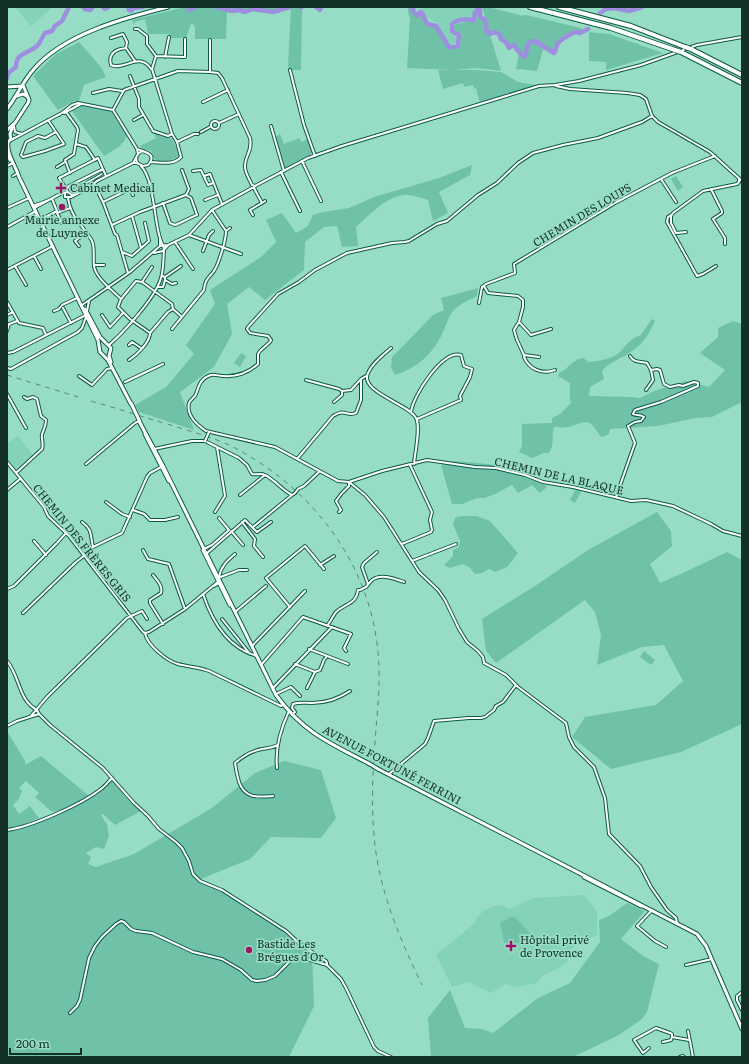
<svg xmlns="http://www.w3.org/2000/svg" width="749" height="1064" font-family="Literata,serif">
<rect width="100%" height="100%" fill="#97ddc5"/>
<path fill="#84d2b8" d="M15,7h38l-22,19z
M421,7h55l-4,12 -10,-2 -11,4 -2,7 8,11 -1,4 -7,1 -12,-21 -19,-10z
M18,436l15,19 -17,17 -9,-13v-15z
M585,895l12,17v23l-16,7 -13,9v10l-11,8 -15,7 -5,7 -22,4 -9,-3 -15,9 -22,-11 -17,5 -16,-32 39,-32 2,-5 6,-7 11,-5 7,-1 8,4 25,-11z"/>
<path fill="#6fc2a7" d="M185,7h105l-18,4 -18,-2 -10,2 -2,-1v2c-5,-2 -9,0 -15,-2l-1,29h-31v-12l-3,-4 -1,1 -5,14h-16l-1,-4h-21l-3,-15 -10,3 -1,3 -2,-5z
M291,7l11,1 -1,62h-11l-2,-4z
M409,7h3l-1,3 7,6 3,-3c6,12 2,9 14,13l13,22c8,4 16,-3 12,-12 -1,-3 -4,-6 -7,-8l3,-4 10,-2h9l2,-2 -1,-7 1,-2h2l1,6 4,3 2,11 4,4 11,36 -24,-3 -23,2 -47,-2 3,-51h-1l-1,-6z
M482,7h6l32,8 1,1 5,-1 55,13 2,4h-10l-6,5 -5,1 -5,5 -2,8 -2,2 -18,-13c-8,1 -9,6 -9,14l-2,2 -10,-11h-2l-3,2 -2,-5 -5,-4 -3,-5 -5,-2 -4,2z
M589,32l20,2 54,19 -57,17v-8l-17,-1z
M79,42l22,25 5,10 -22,8 -5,16h-5l-16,9 -25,-34 23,-22z
M532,42h3l9,5 -7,24 -18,-2 -2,1 -1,-1 3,-16 4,4 4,-2 1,-8z
M438,70h39l24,2 17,10 18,3 -56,19 -4,-16 -2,1 -1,-4 -9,2 -1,-4 -20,6z
M83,105l30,7 4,7v1l1,3h2l7,12c-3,11 -14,15 -23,21l-32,-45z
M153,132l15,6h4l7,17 -1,2c-6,3 -16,8 -22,3 -2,-1 -3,-6 -5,-9l-9,-3 -2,-2 16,-8z
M280,134l4,10 16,-6 1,4 7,-3 5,16 -28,14 -10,-32z
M472,165l-2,10 -31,17 9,21 -15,8 -5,-21c-6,-2 -12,-4 -19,-5 -20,-2 -39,20 -53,32l2,19 -16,1 -5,-21 -13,1 -19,15 -1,28 -39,30 -16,-13 -22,17 5,30 -18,33 -34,25 14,38 -55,-18 -4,-7 31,-18 28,-33 -8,-9 29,-41 -5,-14 51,-33 15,-15 -10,-22 16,-7 14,20 12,-7 5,-11 10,-3 26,-4 25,-11 65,-19z
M676,176l7,11 -5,4 -7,-12z
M478,288l-1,8c-7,4 -16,7 -22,13 -6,6 -8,14 -11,21 -10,23 -26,38 -49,45l-4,-7 1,-11 13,-13 28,-29 11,-5 -3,-12z
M652,319l3,2c-7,14 -12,24 -26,32 -9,6 -20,9 -27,18l2,8 -14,8 -1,9 42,1 9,1 14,-7 32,-10 23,6 16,-17 -25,-17 18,-16v-9l15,-7 9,3v78l-30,15 -16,1 -38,8 -48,3 -1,5 -7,3c-5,-3 -6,-11 -13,-14 -7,-3 -15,4 -22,4 -4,1 -9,0 -13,0 -3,11 1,16 -5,26h-5l-12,5 -13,-6 3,-6v-22l30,-1v-5l8,-4 11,-11 -1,-5v-15l-12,-7 1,-3c10,-4 12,-13 24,-15l6,4c11,-1 22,-3 31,-10 6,-6 11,-15 20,-16z
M241,353l5,3 -6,11 -6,-4z
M454,461l34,3 33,6 9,-2 1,5 16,14 -7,6 -8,-8 -14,8 -6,-8 -17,9 -11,4h-7l-15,6h-10l-11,-39z
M576,489l5,3 -6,11 -5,-3z
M657,512l14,19 1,15 -22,18 10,19 25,-11 42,-20 15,8v164l-61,28 -70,17 -39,-32 13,-20 71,-12 27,-24 -19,-36 -22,2 -45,18 4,-30 -6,-23 -10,-12 -89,63 -10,-12 -4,-32 53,-33 53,-36z
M461,516h15l14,5 28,32 -11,14 -12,5 -6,-3 -7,4 -7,1 -6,-7 -6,-3 -13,4 -6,-3 9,-9v-6l6,-3 1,-6 -7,-17 2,-6z
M644,651l11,9 -4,5 -11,-8z
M7,731l18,30v4l16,-9 48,40c-9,5 -27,17 -38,15l-16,-14 4,-4 -13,-12 -7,7 3,3 -3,8 -6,6 6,9 11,-8 9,12 -22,9v3l55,-22 23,-13 16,-14 2,1 17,20 11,9 -26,14 -12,-11 -2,1 7,11 -1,-1 2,10 -4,12 -1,2 -8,-2 -10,6 5,4 -3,7 8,3 38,-13 78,-46 43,-35 29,-12 37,9 15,48 -15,20 -50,-1 -21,22 -49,20 44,23 67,47 2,57 -25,51h-282z
M627,903l18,8 -24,28 22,17 16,8 -12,48 -5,7 -23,16 -46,22h-142l-3,-39 22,-28 15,38 17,1 11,4 45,-35 32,-15 30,-41 -1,-22 10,-4z
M511,917h4l17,19 2,5 -2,4 -27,1 -5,-23z"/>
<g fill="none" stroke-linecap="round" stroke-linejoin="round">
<path stroke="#9d8ee0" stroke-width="4.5" d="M83,7l2,2 5,1 3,-3
M103,7l2,2 4,-2
M128,7l1,3 2,1 3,-3 9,-1
M187,7l3,3 5,-3
M217,7l15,4 7,-1 6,2 8,-3 20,3 17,-5
M300,7h2
M316,7l4,3 1,-3
M414,7l-3,1 6,8 3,-4 2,1 5,11 9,2 13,21h7l2,-2 1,-10 -7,-4v-7c5,-5 14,-5 22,-4l1,-8 2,-2h3v6l5,4 2,11 3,3 4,-2 5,2 2,5 5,3 3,6 4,-3 2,1 2,4 7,7 2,-2 1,-9 3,-4 5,-1 19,12c2,-3 2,-6 4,-10 2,-3 13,-9 17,-11l5,1 8,-4
M600,13l6,-4 8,-1 15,3 13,-4
M7,78l1,-5 8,-6c0,-15 12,-13 21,-21 4,-4 5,-9 8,-13l7,-2 3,-5 7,-5 7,-14"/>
<g stroke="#0a5a46" stroke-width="3.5">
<path id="pedestrian" d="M66,187l8,3
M73,196l1,-6 28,-16"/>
</g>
<g stroke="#0a5a46" stroke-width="4">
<path id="minor" d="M135,29h3l9,7v8l9,12
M111,38l12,-4 4,8 -1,6
M165,57l4,-20
M135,61l-9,-13c-11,1 -18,6 -15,17 14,6 28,-14 40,4
M290,70l14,55 11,31
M210,72v-32
M130,76l9,23v8l14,24 15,5 4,-2
M556,86l14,3 57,4 13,2 6,4 6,17 6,6 52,30 32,29
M93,93l16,-4 13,2
M203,102l25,-12
M113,110l11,-20 54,-19 32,1 8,1 4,5 28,60c3,14 -6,18 -5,29 0,6 5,13 7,18l3,1 -1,2 8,15 3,-2
M66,112l11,15 1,3 -4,24 -9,6 5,13
M64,113l17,-9
M59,115l13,-10 6,-2 35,7 24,39 1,5
M652,116l-10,6 -44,16 -35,7 -30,8 -15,10 -21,20 -19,12 -31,26 -10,3 -28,17 -4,1 -13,1 -45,10 -32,17 -16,12 -21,12 -30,33 -1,2 3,4 18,3 3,4 -1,2 -10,9 -2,3v10c-10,9 -22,13 -35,12 -4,0 -8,-2 -12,-1 -10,3 -12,10 -15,19 -1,4 -6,5 -7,9 -3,13 8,22 17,28l69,16 63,34 11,1 33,-11 45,-11 48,7 21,1 29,7 18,7 30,5 58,14 15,-1 27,6 38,18 12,7 19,5
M48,120l16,24 -19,7 -22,6 -2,-2 5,-13 12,-6 7,2 11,-6
M134,120l9,-5
M211 125a4 4 0 1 1 8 0a4 4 0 1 1-8 0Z
M219,123l20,-9
M14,126l1,6 7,2
M271,126l13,45
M201,132l9,-5
M11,140l49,-26
M177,142l17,-8h4
M76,144l10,3 9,13
M136,158l1,5 6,3 5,-1c10,-11 -3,-13 -11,-16
M302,161l19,40
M150,162c11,0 23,4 31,-5l-4,-15 -5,-8 -20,-65 4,-13 29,1v-18
M133,163l5,-9 4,-3
M7,166l6,-3
M141,166c13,13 13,54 19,72 1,5 4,7 4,12
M57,167l8,-5
M182,170l7,19 -3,6
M193,171l8,-1 7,15 5,-2
M281,172l19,39
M13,176l5,-3
M204,176l6,-2 12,30
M661,179l15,23
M94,184l9,18 12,32 2,1 11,38
M255,186l53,-28 34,-12 197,-60 16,-1 24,-4 62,-16 56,-20 45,-8
M65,188l38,-19
M711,189l11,22v2l-9,6 12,19v6
M68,192l-9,-14 39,-20 8,18
M65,193v4h6l19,-10 7,-6 36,-18h4
M68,197c2,20 15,28 24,44 3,6 1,17 2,25 1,11 19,25 27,33
M52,199l5,12
M205,200l13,-5
M103,202l27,-13 3,6
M163,203l7,20 5,2c8,-3 14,-7 22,-10l-6,-17 -5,-3
M33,206l16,-6
M7,208l22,-10
M34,208l28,-15 6,-1 5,4
M70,208l-13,5 5,10 12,-5
M253,215l-3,-5 12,-7
M671,215l-3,2 -1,5 30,54 6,-2 13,-8
M132,216l9,32
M40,220l17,-9
M112,225l28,-13 46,-17
M7,227l29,-16
M226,231l4,-3
M686,232l-10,1 -5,-10v-7l2,-3 30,-22 34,-7 2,-2v-3
M189,235l52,19
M175,242l18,27
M79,246l-4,-5 11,-8
M160,246l8,-1 21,-10 23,-25 40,-22h2
M203,251l6,-16 4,-4
M122,252l10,4 17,-15 -4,-18
M154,253l9,-2 5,-6
M34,256l7,13
M94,265h10
M15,266l11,19
M7,270l46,-24
M162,276l3,1v3l7,4 4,-1
M165,277l16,-11
M136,281l6,1 30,22 1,5 -5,3 -18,21 -20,-14 -12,-12 3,-8z
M142,282l10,-15
M484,286l4,7 30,3 5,4v7l-4,15 12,13 20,-6
M158,287h5l2,-7
M7,302l12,21 24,5 3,7
M479,303l3,-16 4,-3 29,-11 -1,-9 101,-61 57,-30 43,-17
M82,305l48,-33 30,-26v-7
M63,308l8,15
M173,309l9,8
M54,311l5,-2 3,-4 15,-7
M87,311l2,-10
M7,315l6,-3
M102,315l8,12 13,-14
M519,322l-5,8 3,10 7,15 15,2
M7,325l10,-4
M172,329l32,-39c1,-11 4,-11 10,-19 5,-8 12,-31 12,-40l-14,-21
M7,331l2,-7
M109,345c15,-13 44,-45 51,-64 4,-10 3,-20 4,-31
M129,345l3,-3 9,6
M391,348c-8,7 -19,15 -23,25 -9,19 41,31 48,45 5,9 -1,34 -2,46
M7,353l6,-1 73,-37
M525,355l-1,2c5,12 18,18 31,13
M630,356c4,7 10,5 17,7l4,7
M129,360c8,-5 21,-18 21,-27
M7,368l4,1 67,-37 4,-4 4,-11
M79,376l13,9 15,-16 5,-1
M306,380l33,9 3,2v4l-8,7
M125,382l38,-18
M342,391l9,-1 10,-11 5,-3
M7,394l19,34
M411,412c2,-16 31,-62 50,-57l3,11 8,3 -2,8 -10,19 1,4 -44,19
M154,449l38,-8h13l34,17 8,7 5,9c5,1 9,-1 13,1 10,5 17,15 27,20l3,-2
M297,459l36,-43c13,-8 13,1 23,-3l5,-13v-21
M7,462l37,45 4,9 21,20 74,96 2,1c2,12 22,28 33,31 11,3 21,3 31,7l72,35 2,-2
M86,464l49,-41 4,-2
M16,473l26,-24c2,-5 -1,-10 0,-15 2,-5 4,-8 4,-14l-5,-4 -4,-17 -4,-2 -6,2 -3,-2
M298,489l6,-3 15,-14
M7,490l13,-11
M240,495l25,-20
M616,497l19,-54 -7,-17 7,-4 6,-1 3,-4c-4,-3 -8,-1 -11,-3l2,-4 26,-8 37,-16v-3l-4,-1 -11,4 -4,-1 -9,2 -6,-3 -4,-14 -3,-1 -6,1 2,10 -7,10
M106,502l16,12 8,3
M133,510l11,4 6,6h15l13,-3
M215,512l10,-16 -8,-49
M339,512l2,-2 -5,-9 6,-8 7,-7v-4l16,13 19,22 35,55 19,18 7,10 14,29 8,13 11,9 5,6 1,6 22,12 12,12 48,36 3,14 5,10 20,20 11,31 4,36 31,32 11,21 16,23 9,8 1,5
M82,522c11,8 8,13 11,25
M242,522l13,17 -1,7 9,11
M253,527l39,-32
M231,531l12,14
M34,541l12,14
M402,544l29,-12 1,-2 -2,-10 2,-8 -22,-47
M204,549l8,-4 17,-15 -10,-12
M143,550l5,9 21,5 16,45
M83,554l10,-7 29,-14 25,-56 3,-4 13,-7
M206,554l39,-34 12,12 14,-10
M412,561l44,-17
M320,565l14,-9
M153,575c4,5 10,11 8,18l-11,7v3l13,21
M219,577c2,-11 8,-16 16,-23
M218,578l21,-8h8
M368,584l-6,-17 2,-4 13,-11
M214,586l5,-3
M366,587c2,-2 3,-4 6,-7 9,-7 23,-1 32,2
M7,589l7,-3 43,-43 9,-10
M203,594c9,27 25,54 54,62
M290,607l-24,-29 39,-32 19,23
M235,612l31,-26
M23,613l53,-51 9,-7
M222,619l28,35
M327,626c3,-4 6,-10 9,-14 9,-9 20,-7 22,-22h2
M145,633l4,-1 36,-23 34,-28
M252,646l53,-55
M309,649l39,15
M7,661c13,15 11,39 30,49
M295,664l20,8
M261,665l42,-48 48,17 -7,14 2,3
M273,688l58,-60
M307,688l8,-16 5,-2 4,-10 3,-4
M276,694l15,-7 9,9
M37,710l2,4 11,11 53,43 31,35 14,13 11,13 17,13 6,6 7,13 4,13 7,7 22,9 64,41 15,14 25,16 1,2v2l14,14 5,9 28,59 4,4 13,6
M292,715l3,-3 -3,-4 1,-4c6,-2 12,-1 19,-1 14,0 26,-4 38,-12
M31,716l16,-19 80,-79 15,-7 5,8
M7,726l10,-5 22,-7
M277,768c-2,-19 4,-40 12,-57
M389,774l36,-30 3,-6 6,-17 35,-3h12l4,-1 9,-7 2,-4 7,-4 13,-17
M273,796c-15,1 -28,3 -34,-14 -2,-7 -3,-12 -4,-19 8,-7 16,-12 27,-14 6,-1 10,-1 16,-4
M7,830c24,-3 75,-26 94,-41 4,-3 7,-7 11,-11
M652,910l-15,16 18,15 11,6
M686,965l26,-6
M742,992l-5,4v4l5,10
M70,1013l7,-7 3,-6 9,-42 6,-12 7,-9 14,-13 5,-3 3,1 7,7 5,2 16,2 41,19 29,7 19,11 11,10 5,1 8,-1 10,-4 14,-14 5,-3h13l20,6
M688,1031l5,26
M663,1042l8,-2 1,-3
M649,1048l-6,5 -9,-13 22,-12 14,5 2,1v3l17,3
M680,1057l3,-1 1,1"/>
</g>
<g stroke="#0a5a46" stroke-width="5">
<path id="secondary" d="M7,87l14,-1
M17,96l6,-2 5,3
M7,109c10,-13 16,-28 27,-40 30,-35 90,-51 134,-62
M7,130l8,-7 13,-20 1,-3 -6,-15
M8,142c-2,12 8,24 11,35l79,163 2,12 8,8 23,44
M8,142l3,-3 -1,-5 3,-8
M7,153l3,7
M85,309l15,28 11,11 -2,8 2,6
M131,403l9,19
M139,421l24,45 113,229c27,37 53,48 92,68
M145,434l24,47
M203,550l27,55
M378,769l319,165 9,12 36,83
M584,877l57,29"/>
</g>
<g stroke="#0a5a46" stroke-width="6">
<path id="motorway" d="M530,7l81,21 64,22
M559,7l72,19 54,21
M691,49l51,26
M681,52l61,31"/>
</g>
<use href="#pedestrian" stroke="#fff" stroke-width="1.5"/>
<use href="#minor" stroke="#fff" stroke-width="2"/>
<use href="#secondary" stroke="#fff" stroke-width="3"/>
<use href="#motorway" stroke="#fff" stroke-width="4"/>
<path stroke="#578878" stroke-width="1" stroke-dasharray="5 5" stroke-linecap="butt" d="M7,375l71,22
M91,401c28,8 55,17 83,25 21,7 42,12 61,22 88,47 147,133 144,235 0,15 -2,31 -3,46 -3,35 -5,71 -2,106 4,53 25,102 48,150"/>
<g stroke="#0a5a46" stroke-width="4" stroke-linecap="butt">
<path id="minor-bridge" d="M205,441l4,-9
M295,493l3,-4
M360,590l6,-3"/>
</g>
<g stroke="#0a5a46" stroke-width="5" stroke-linecap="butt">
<path id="secondary-bridge" d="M368,763l10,6"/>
</g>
<g stroke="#0a5a46" stroke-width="6" stroke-linecap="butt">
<path id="motorway-bridge" d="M685,47l6,2
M675,50l6,2"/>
</g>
<use href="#minor-bridge" stroke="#fff" stroke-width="2"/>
<use href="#secondary-bridge" stroke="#fff" stroke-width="3"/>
<use href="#motorway-bridge" stroke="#fff" stroke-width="4"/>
</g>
<g fill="#9c1465" stroke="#97ddc5" stroke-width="1.5">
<path d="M59 182h4v4h4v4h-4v4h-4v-4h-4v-4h4z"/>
<circle cx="62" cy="207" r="4"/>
<path d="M509 940h4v4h4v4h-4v4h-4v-4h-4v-4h4z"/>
<circle cx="249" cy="950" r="4"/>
</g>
<g text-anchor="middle" stroke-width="3.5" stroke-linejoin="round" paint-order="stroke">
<g font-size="11" fill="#143128" stroke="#97ddc5" text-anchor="start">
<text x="70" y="192">Cabinet Medical</text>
<text x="62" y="224" text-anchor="middle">Mairie annexe<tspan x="62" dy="13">de Luynes</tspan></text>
<text x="520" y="944">Hôpital privé<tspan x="520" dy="13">de Provence</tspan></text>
<text x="257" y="948">Bastide Les<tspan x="257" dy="13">Brégues d'Or</tspan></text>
</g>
<g font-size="11" fill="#143128" stroke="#97ddc5">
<text transform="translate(582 215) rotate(-31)" y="4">CHEMIN DES LOUPS</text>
<text transform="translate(559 476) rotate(13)" y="4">CHEMIN DE LA BLAQUE</text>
<text transform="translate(82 543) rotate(51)" y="4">CHEMIN DES FRÈRES GRIS</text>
<text transform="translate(392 765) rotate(28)" y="4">AVENUE FORTUNÉ FERRINI</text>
</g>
</g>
<rect width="749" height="1064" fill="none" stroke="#143128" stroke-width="16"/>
<path d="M10 1048v6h71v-6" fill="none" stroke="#143128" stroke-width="2"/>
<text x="16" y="1048" font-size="12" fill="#143128" stroke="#97ddc5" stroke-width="3" paint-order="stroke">200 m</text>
</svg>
